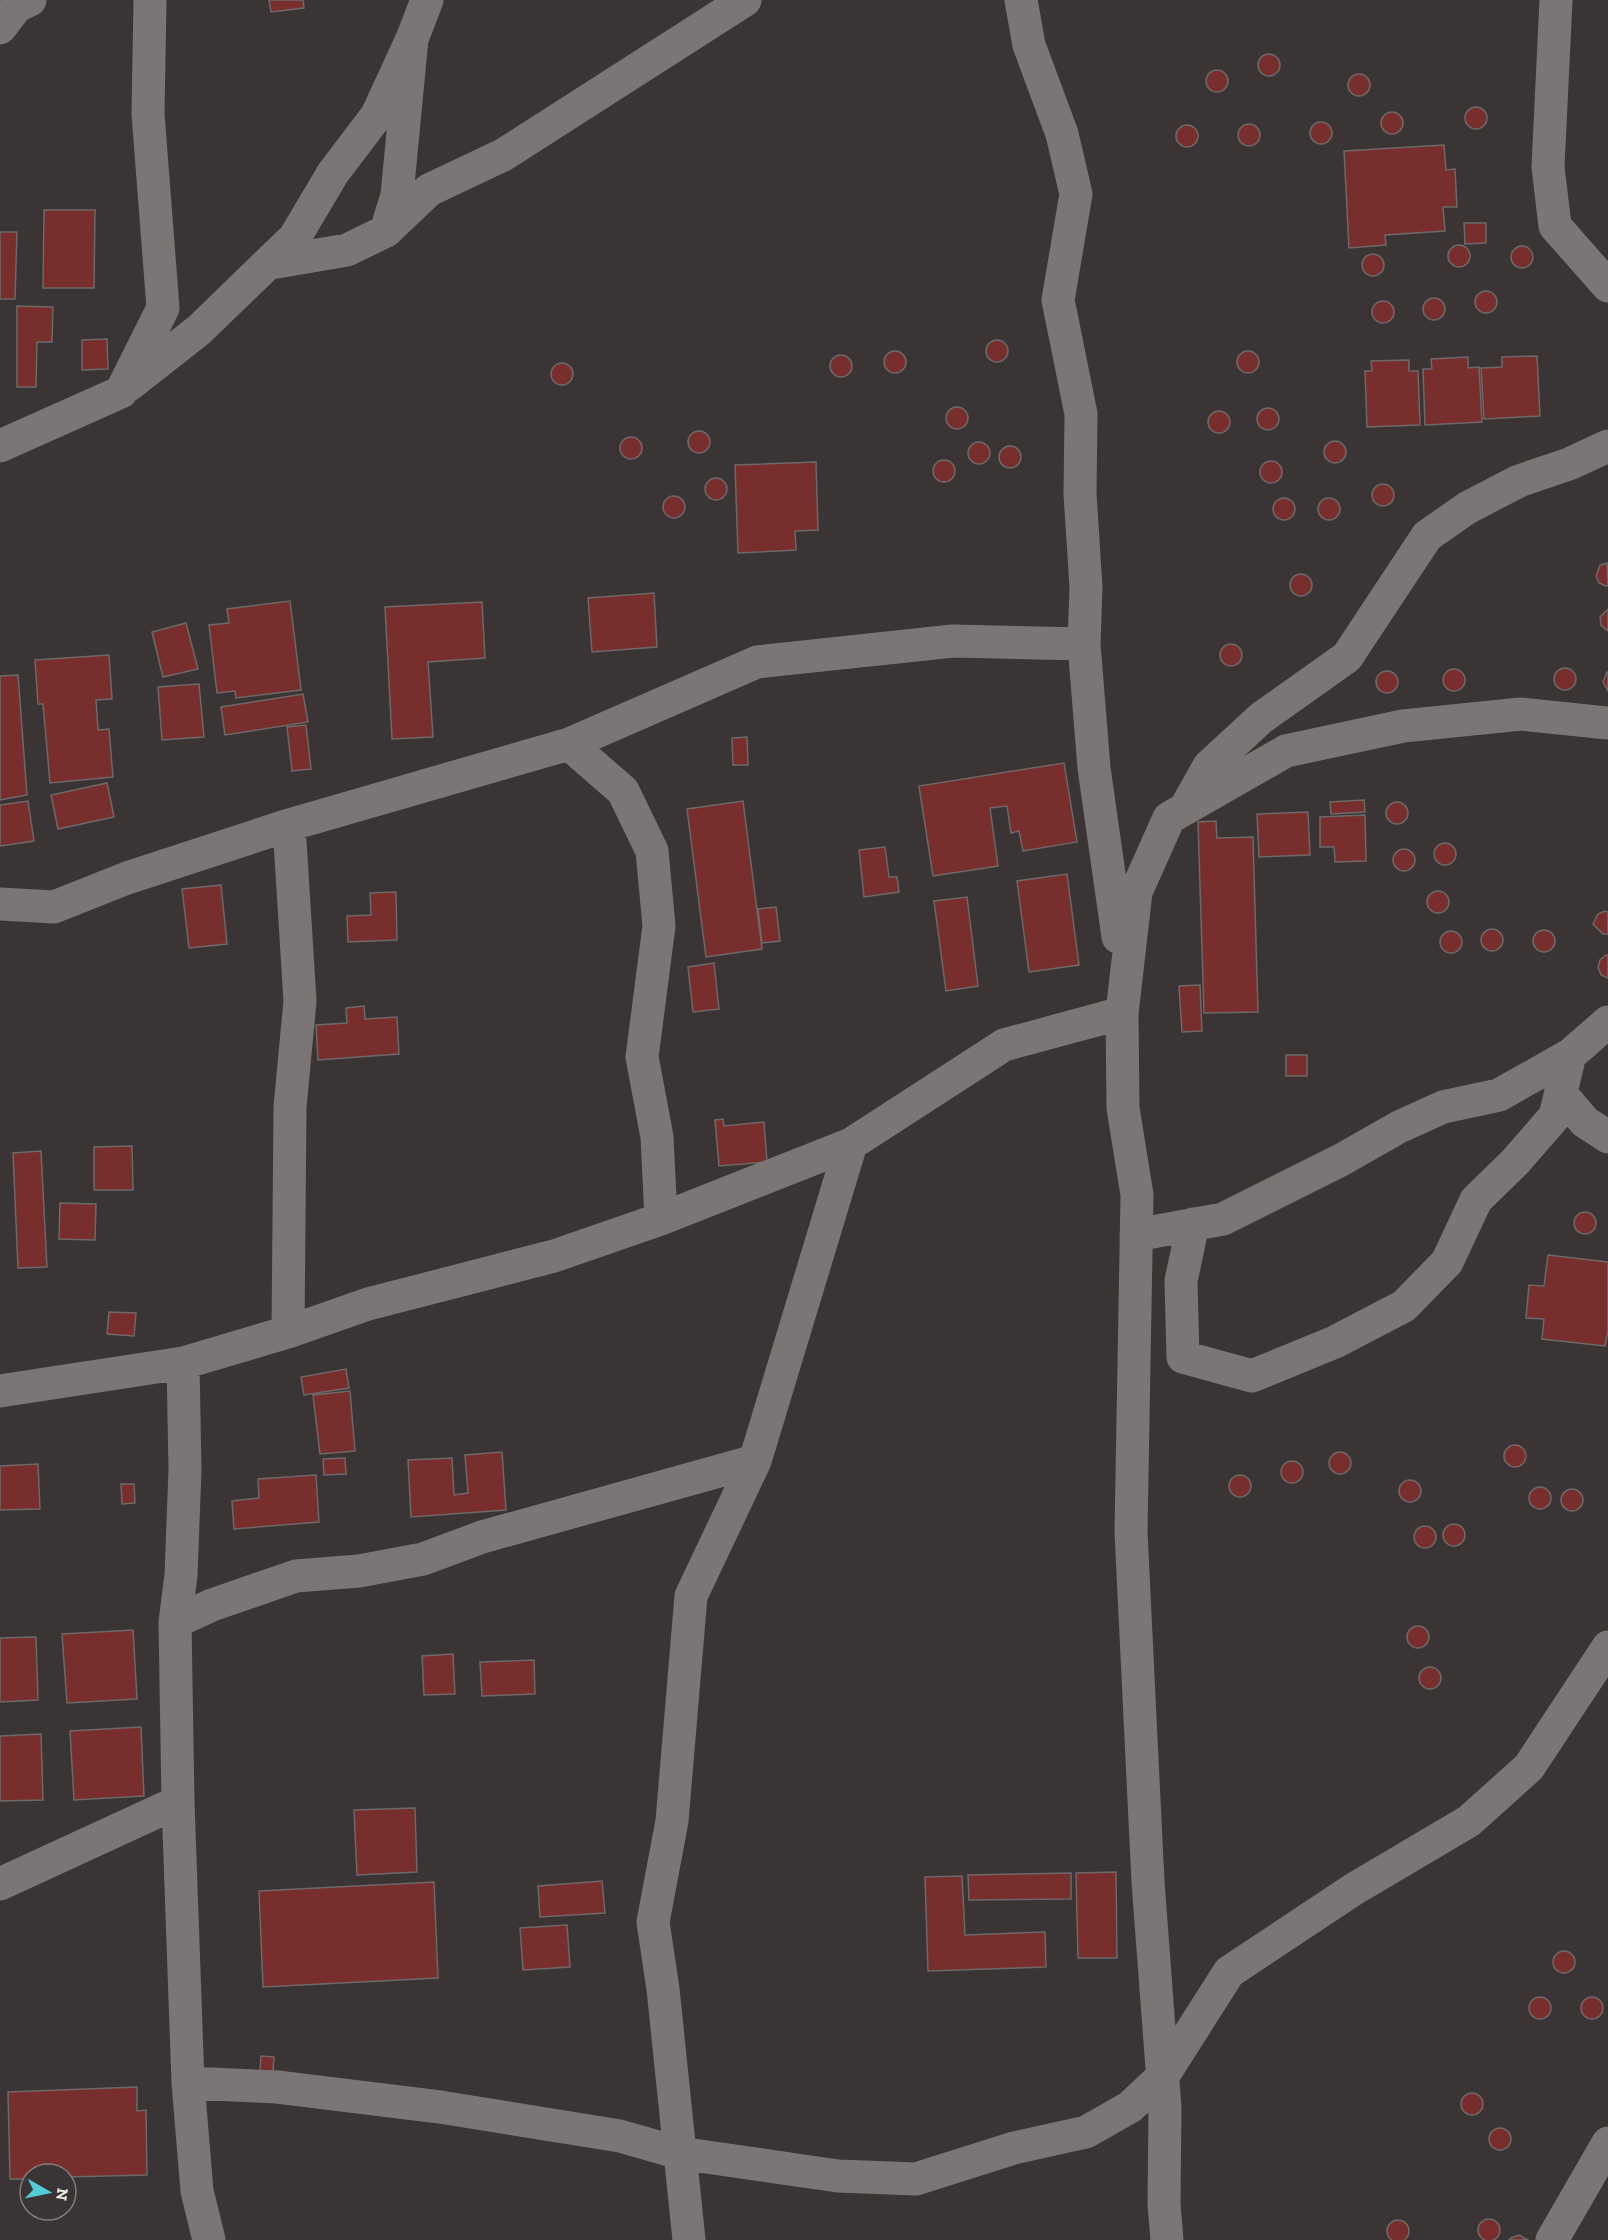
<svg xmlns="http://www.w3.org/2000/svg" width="1608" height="2240" font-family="'Zilla Slab',serif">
<rect width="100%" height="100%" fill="#3a3534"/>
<path fill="#792e2e" stroke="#6e6868" stroke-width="1.5" d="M269,0h34l1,8 -33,4z
M1258 65a11 11 0 1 1 22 0a11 11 0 1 1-22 0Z
M1206 81a11 11 0 1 1 22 0a11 11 0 1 1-22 0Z
M1348 85a11 11 0 1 1 22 0a11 11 0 1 1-22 0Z
M1465 118a11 11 0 1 1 22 0a11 11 0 1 1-22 0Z
M1381 123a11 11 0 1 1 22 0a11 11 0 1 1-22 0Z
M1310 133a11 11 0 1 1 22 0a11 11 0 1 1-22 0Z
M1238 135a11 11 0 1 1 22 0a11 11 0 1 1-22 0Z
M1176 136a11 11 0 1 1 22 0a11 11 0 1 1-22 0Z
M1444,145l2,25 9,-1 2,38h-14l2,24 -60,4 1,10 -37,3 -5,-97z
M44,210h51l-1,78h-51z
M1464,223h22v20l-21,1z
M0,232h17l-2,67h-15z
M1448 256a11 11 0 1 1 22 0a11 11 0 1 1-22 0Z
M1511 257a11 11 0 1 1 22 0a11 11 0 1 1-22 0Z
M1362 265a11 11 0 1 1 22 0a11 11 0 1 1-22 0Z
M1475 302a11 11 0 1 1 22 0a11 11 0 1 1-22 0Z
M1423 309a11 11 0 1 1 22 0a11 11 0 1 1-22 0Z
M1372 312a11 11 0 1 1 22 0a11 11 0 1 1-22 0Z
M17,306l36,1 -1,35h-15l-1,45h-19z
M107,339l1,30 -26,1v-30z
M986 351a11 11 0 1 1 22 0a11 11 0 1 1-22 0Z
M1237 362a11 11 0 1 1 22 0a11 11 0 1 1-22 0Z
M884 362a11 11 0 1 1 22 0a11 11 0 1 1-22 0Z
M830 366a11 11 0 1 1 22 0a11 11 0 1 1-22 0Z
M1537,356l3,60 -56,3 -3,-51 21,-1v-10z
M1468,357v11l11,-1 3,55 -57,3 -2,-56h9l-1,-10z
M1409,360v11h9l2,54 -53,2 -2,-56h7l-1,-10z
M551 374a11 11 0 1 1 22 0a11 11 0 1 1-22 0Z
M946 418a11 11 0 1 1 22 0a11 11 0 1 1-22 0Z
M1257 419a11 11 0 1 1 22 0a11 11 0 1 1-22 0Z
M1208 422a11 11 0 1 1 22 0a11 11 0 1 1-22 0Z
M688 442a11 11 0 1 1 22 0a11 11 0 1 1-22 0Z
M620 448a11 11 0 1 1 22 0a11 11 0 1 1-22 0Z
M1324 452a11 11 0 1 1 22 0a11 11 0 1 1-22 0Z
M968 453a11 11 0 1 1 22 0a11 11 0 1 1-22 0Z
M999 457a11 11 0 1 1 22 0a11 11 0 1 1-22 0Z
M933 471a11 11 0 1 1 22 0a11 11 0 1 1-22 0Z
M1260 472a11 11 0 1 1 22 0a11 11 0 1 1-22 0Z
M816,462l2,68 -23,1 1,19 -58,3 -3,-88z
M705 489a11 11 0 1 1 22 0a11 11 0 1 1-22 0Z
M1372 495a11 11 0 1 1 22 0a11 11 0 1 1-22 0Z
M663 507a11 11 0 1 1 22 0a11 11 0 1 1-22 0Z
M1273 509a11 11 0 1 1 22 0a11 11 0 1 1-22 0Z
M1318 509a11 11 0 1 1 22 0a11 11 0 1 1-22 0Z
M1607,563l1,23h-2l-7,-3 -3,-7 4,-11z
M1290 585a11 11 0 1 1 22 0a11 11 0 1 1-22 0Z
M654,593l3,54 -65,5 -4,-54z
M290,601l11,89 -65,8 -1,-7 -18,2 -8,-68 20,-2 -2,-14z
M482,602l3,56 -57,4 5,75 -41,2 -7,-132z
M1608,609v22l-7,-6 -1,-8z
M186,623l12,46 -35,8 -11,-45z
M1220 655a11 11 0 1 1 22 0a11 11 0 1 1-22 0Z
M109,655l3,44 -16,1 2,30 11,-1 4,48 -63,6 -7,-79h-5l-3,-44z
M1554 679a11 11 0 1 1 22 0a11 11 0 1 1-22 0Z
M1443 680a11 11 0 1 1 22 0a11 11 0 1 1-22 0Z
M1376 682a11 11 0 1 1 22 0a11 11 0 1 1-22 0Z
M1607,672h1v19l-5,-9z
M18,675l9,120 -27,5v-124z
M199,684l5,53 -42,3 -4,-53z
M303,694l5,28 -83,13 -4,-28z
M306,725l5,44 -19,2 -5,-44z
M747,737l1,28h-15l-1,-27z
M1064,763l13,79 -54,9 -4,-20 -8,2 -4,-27 -17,2 8,58 -65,10 -14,-90z
M107,783l7,34 -56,12 -7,-34z
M1364,800l1,12 -34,2 -1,-12z
M28,801l6,40 -34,5v-41z
M743,801l19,148 -56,8 -19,-148z
M1386 813a11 11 0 1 1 22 0a11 11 0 1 1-22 0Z
M1308,812l2,43 -51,2 -2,-43z
M1365,815l1,46 -31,1 -1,-15h-14v-30z
M1216,821l1,17 36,-1 5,175 -54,1 -6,-191z
M1434 854a11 11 0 1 1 22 0a11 11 0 1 1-22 0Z
M885,847l4,30h8l2,15 -35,5 -5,-47z
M1393 860a11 11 0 1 1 22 0a11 11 0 1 1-22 0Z
M1067,874l12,91 -50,7 -12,-91z
M221,885l6,59 -38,4 -7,-59z
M1427 902a11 11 0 1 1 22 0a11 11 0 1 1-22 0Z
M396,892l1,48 -49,2 -1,-26 24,-1 -1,-22z
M967,897l11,89 -32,5 -12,-90z
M776,907l4,34 -18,2 -4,-34z
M1605,911l3,1v22h-5l-10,-10 5,-10z
M1481 940a11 11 0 1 1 22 0a11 11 0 1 1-22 0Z
M1533 941a11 11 0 1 1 22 0a11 11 0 1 1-22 0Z
M1440 942a11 11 0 1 1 22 0a11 11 0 1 1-22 0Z
M1606,955h2v23l-7,-3 -3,-8 2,-7z
M714,963l5,46 -26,3 -5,-45z
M1200,985l2,46 -20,1 -3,-46z
M364,1006l1,13 32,-2 2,37 -81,6 -2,-35 31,-2 -1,-15z
M1286,1055h21v21h-21z
M723,1119l1,7 40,-4 3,40 -48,4 -4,-46z
M132,1146l1,44h-39v-43z
M41,1151l6,116 -29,1 -5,-115z
M60,1203l36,1 -1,36 -36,-1z
M1574 1223a11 11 0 1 1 22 0a11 11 0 1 1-22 0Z
M1548,1255l60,7v69l-3,15 -63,-7 2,-20 -18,-1 3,-33 15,1z
M109,1312l27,1 -2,23 -27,-2z
M346,1369l3,19 -45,7 -3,-18z
M350,1391l5,60 -35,3 -7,-59z
M1504 1456a11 11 0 1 1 22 0a11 11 0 1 1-22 0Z
M1329 1463a11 11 0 1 1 22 0a11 11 0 1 1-22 0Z
M502,1452l4,58 -95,7 -3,-57 44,-2 2,37 14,-2 -3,-38z
M345,1458l1,16 -22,1 -1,-16z
M1281 1472a11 11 0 1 1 22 0a11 11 0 1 1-22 0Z
M38,1464l2,45 -40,1v-44z
M1229 1486a11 11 0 1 1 22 0a11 11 0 1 1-22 0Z
M316,1475l3,47 -85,7 -2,-28 27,-3 -1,-19z
M1399 1491a11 11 0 1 1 22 0a11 11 0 1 1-22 0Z
M121,1484h13l1,19 -13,1z
M1529 1498a11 11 0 1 1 22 0a11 11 0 1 1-22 0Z
M1561 1500a11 11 0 1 1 22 0a11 11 0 1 1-22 0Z
M1443 1535a11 11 0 1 1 22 0a11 11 0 1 1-22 0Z
M1414 1537a11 11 0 1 1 22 0a11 11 0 1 1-22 0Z
M1407 1637a11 11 0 1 1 22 0a11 11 0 1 1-22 0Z
M133,1630l4,69 -70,4 -5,-69z
M36,1637l2,63 -38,2v-64z
M453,1654l2,40 -31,1 -2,-39z
M534,1660l1,34 -53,2 -2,-34z
M1419 1678a11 11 0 1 1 22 0a11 11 0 1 1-22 0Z
M141,1727l3,69 -70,4 -4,-69z
M41,1734l2,66 -43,1v-65z
M415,1808l2,64 -60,3 -3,-65z
M1116,1872l1,86h-39l-2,-85z
M1071,1873v26l-102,1 -1,-25z
M962,1876l3,59 80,-3 1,35 -118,4 -3,-94z
M602,1881l3,32 -65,4 -2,-31z
M434,1882l4,96 -175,9 -4,-96z
M567,1925l3,42 -47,3 -3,-42z
M1553 1962a11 11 0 1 1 22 0a11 11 0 1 1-22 0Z
M1529 2008a11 11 0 1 1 22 0a11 11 0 1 1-22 0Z
M1581 2008a11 11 0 1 1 22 0a11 11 0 1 1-22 0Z
M261,2056l13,1 -1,15 -13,-1z
M137,2087v24l9,-1 1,65 -81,2v-3h-36v5h-20l-2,-87z
M1461 2104a11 11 0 1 1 22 0a11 11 0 1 1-22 0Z
M1489 2139a11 11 0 1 1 22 0a11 11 0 1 1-22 0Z
M1478 2230a11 11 0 1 1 22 0a11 11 0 1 1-22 0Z
M1387 2231a11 11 0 1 1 22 0a11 11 0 1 1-22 0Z
M1519,2235l9,5h-19l2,-2z"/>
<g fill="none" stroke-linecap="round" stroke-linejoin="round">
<path stroke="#7b7575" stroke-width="33" d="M1556,0l-8,167 7,59 53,60
M0,28l17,-22 13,-6
M386,231l43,-41 74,-35 242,-155
M271,263l76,-13 39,-19 11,-36 15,-156 15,-39
M129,385l70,-55 96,-93 38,-64 44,-58 35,-76
M0,446l121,-54 42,-84 -15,-194 2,-114
M1084,644l10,124 24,169
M569,744l54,47 29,60 7,75 -17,131 15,80 4,82 190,-75 -96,317 -64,135 -19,225 -19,101 10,67 26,251
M1186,807l23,-41 52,-48 86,-61 80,-121 40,-28 52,-27 50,-17 39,-18
M0,904l54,3 73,-29 162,-53 280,-81 188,-82 196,-21 131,3 2,-57 -6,-93 1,-80 -23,-114 18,-106 -14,-60 -33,-89 -8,-45
M1561,1094l24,28 23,15
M851,1144l153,-99 118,-32
M1193,1224l-12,57 2,76 69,19 83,-34 69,-36 43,-44 29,-62 39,-38 40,-46 15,-61
M1136,1235l87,-16 118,-59 58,-33 44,-20 56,-12 71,-40 38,-33
M288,1332l2,-225 10,-106 -11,-176
M183,1363l2,107 -4,105 -6,47 3,180 10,281 9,108 12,49
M0,1391l183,-28 105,-31 80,-28 186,-48 107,-37
M175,1622l37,-17 84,-29 63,-5 64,-12 59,-22 273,-76
M0,1884l178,-82
M188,2083l89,4 163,20 180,29 59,17 159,23 78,3 98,-31 72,-16 44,-25 33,-31 66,-104 125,-83 115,-68 60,-54 79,-120
M1167,2240l-3,-36 1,-96 -17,-226 -17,-350 6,-337 -14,-87 -1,-95 14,-121 33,-74 117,-67 117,-25 118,-12 87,9
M1552,2240l56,-97"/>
</g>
<g transform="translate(48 2192) rotate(99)"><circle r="28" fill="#3a3534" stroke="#807c7b" stroke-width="1.5"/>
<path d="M0-4.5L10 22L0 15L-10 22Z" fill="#52ccd6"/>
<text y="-9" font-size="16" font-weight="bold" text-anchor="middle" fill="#eae7e6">N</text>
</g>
</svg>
